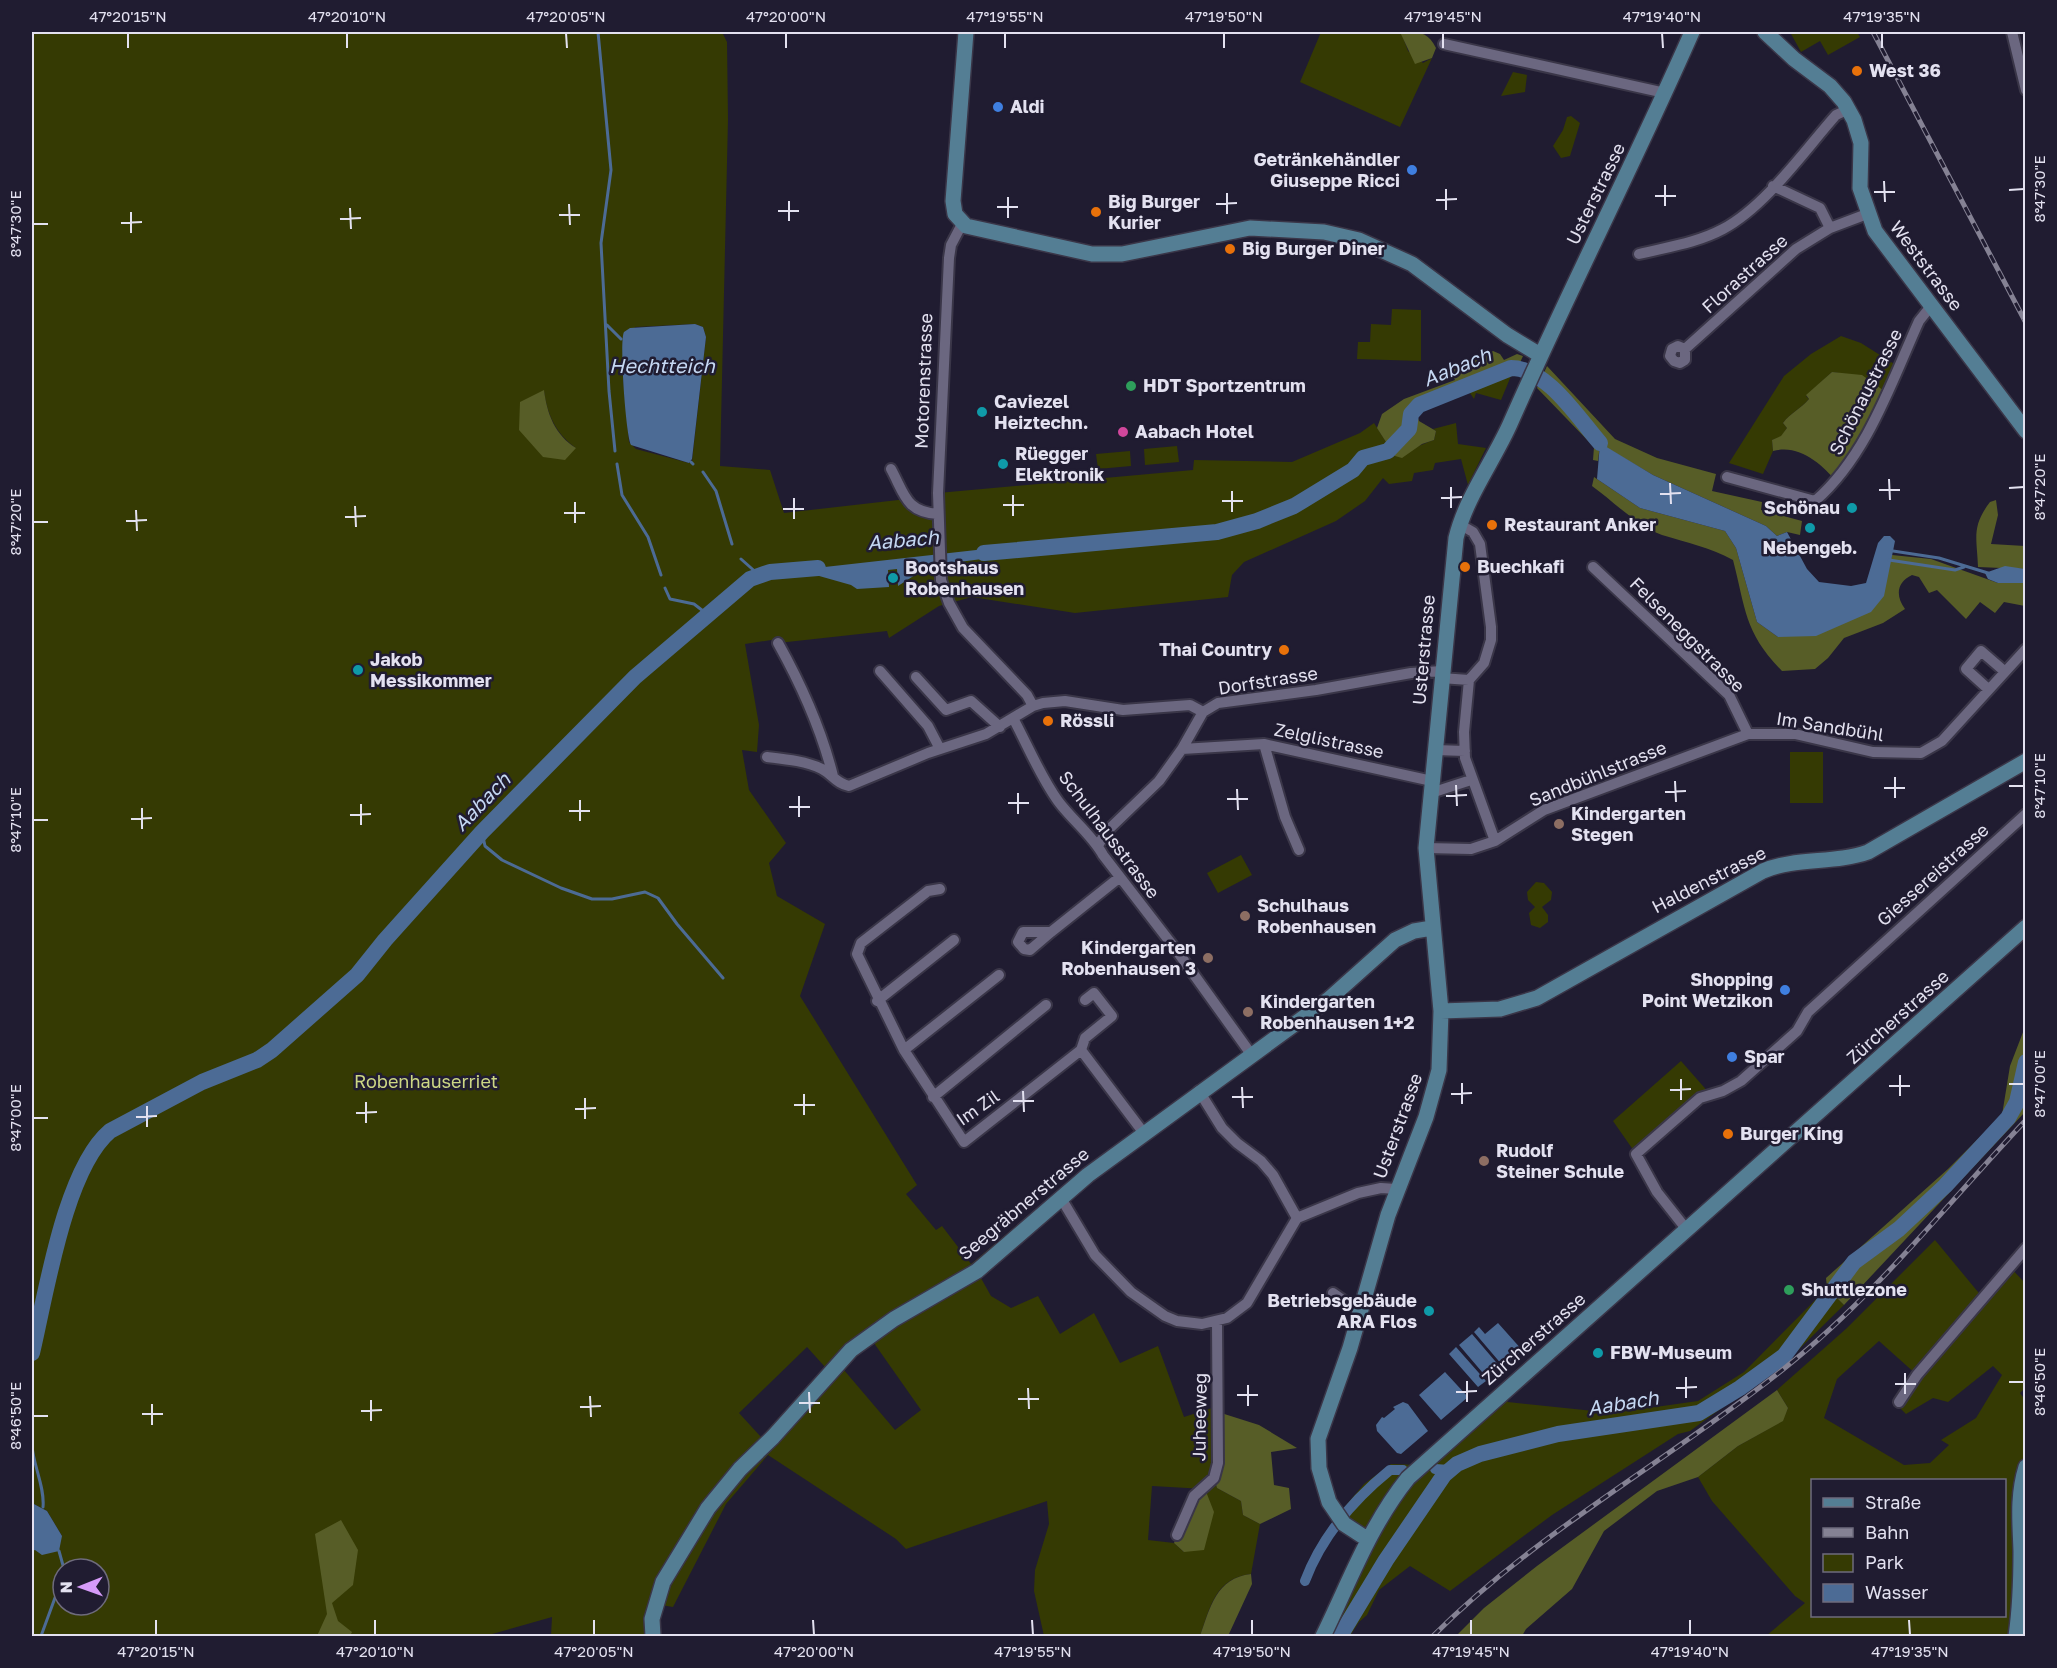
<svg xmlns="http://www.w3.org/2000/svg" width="2057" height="1668" font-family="'Golos Text',sans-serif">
<rect width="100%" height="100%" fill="#201c31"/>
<path fill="#353a03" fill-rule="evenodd" d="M32,32h690l5,10 1,77 -8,347 50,4 14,43 123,-14 30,15 1,-21 255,-23 1,-10 98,2 68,-29 14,-10 21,33c15,-4 25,-12 39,-16l2,-9 -3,-2 23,-6 2,21 28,4 -18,37 -7,-26 -26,4 -2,7 -19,3 -2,8 -23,3 -6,-6 -18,23 -29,20 -92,41 -12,13 -4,22 -153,16 -103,-16 -33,9 -50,32 -2,-7 -109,12 -7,-3 -26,4 14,81 -2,27 -15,-2 7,40 37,53 -17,20 8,33 48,28 -25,72 117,189 -11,9 30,36 6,-4 29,38 77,-65 13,-1 -84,73 14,25 20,12 27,-12 22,38 34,-21 26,50 38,-17 26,71 34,-11 -4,72 3,10 24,13 2,14 17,9 -9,50c-36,4 -41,34 -51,62h-156l-10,-45 1,-21 14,-46 -2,-23 -141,48 -10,-10 -128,-84 -42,49 -53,103 -18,-3 -2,32h-102l1,-19 -67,19h-453v-85l30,-15 -15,-25 -15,-8zM695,324l8,3 3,10 -14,124 -3,2 -53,-14 -7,-7 -7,-76 13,-39zM544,391c3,23 12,43 32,57l-57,-18zM869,1336l52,74 -26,20 -57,-67zM807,1347l18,20 -64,70 -22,-24zM1152,1486l53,3 -21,63 -10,-9 -26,-3zM63,1569h36v36h-36z
M1321,32h80l7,19 15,12 9,-5 -32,69 -100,-45z
M1790,32h67l3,5 -32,18 -8,-14 -19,11z
M1513,72l14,3 -2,17 -24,4z
M1571,116l9,7 -10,33 -9,2 -8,-12 10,-16 4,-13z
M1392,309l29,1v51l-64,-2 1,-17h12l1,-18 20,1z
M1841,336l20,7 38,24 -12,26 -41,-19 -14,-2 -26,24 3,3c-8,10 -19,14 -26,24l4,5 -6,9 -9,3 1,11 -10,23 -34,-11 55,-87 27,-22z
M1511,376l-10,24 -25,-7 -2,6 -6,-9 25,-13z
M1177,446l2,16 -34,3 -1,-16z
M1130,451l1,15 -33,3 -2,-15z
M1790,752h33v51h-33z
M1241,855l11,20 -34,18 -11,-20z
M1536,882l8,1 8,9 -1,8 -9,7 6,8v7l-8,6 -9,-3 -2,-12 6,-6 -7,-7 -1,-8z
M1681,1061l29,33 -74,60 -23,-33z
M1935,1240l48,58 27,-31 15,16v105l-5,5 5,7v236h-259l39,-33 -10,-7 -83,-95 -14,-24 40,-31 44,-25 6,-13 -11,-18 70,-62zM1879,1341l38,34 -18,27 2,7 5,5 27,-16 15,4 45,-36 9,9 -26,43 -35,22 8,5 -19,18 -26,2 -80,-47 13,-39zM1812,1480h192v136h-192z
M1827,1288l17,17 -57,56 -97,70 -12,3 -126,81 -102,76 -40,-25 -31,24 -12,25 -8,7 -9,14h-27l44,-97 -30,-23 27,-32 27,-20 31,1 79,-71 7,8 105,11 85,-12 46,-29z"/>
<path fill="#575d27" d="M1400,32c17,-1 28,-1 36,16l-4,10 -17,6z
M1493,351l7,3 4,6 13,-6 6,2 -9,20 -21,1 -77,35 3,9 17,10 -2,9 -12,4 -20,14 -7,-2 -18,-28 5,-14 22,-15 51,-19 -4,-9z
M1547,366l68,73 42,19 59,16 -4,17 50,11 -1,8 41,11 -2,14 -13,-3 -10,4 -11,-10 -113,-51 -53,-31 -2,17 -5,-1 1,-13 -57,-59z
M1832,372l30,3 25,18 -50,89c-16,-18 -37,-38 -64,-31l-1,-11 9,-4 6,-8 -4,-5c7,-10 18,-14 26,-24l-3,-4z
M544,390c3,24 11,45 32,58l-11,12 -22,-3 -24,-27 1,-28z
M1594,477l46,31 85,23 11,17 21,74 21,15 109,-65 5,-17 39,4 67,24h27v23l-21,-4 -9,11 -15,-11 -14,17 -29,-29 -8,3 -10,-16 -7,-2c-15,7 -17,20 -7,34l-22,14 -39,15 -16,20 -13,11 -33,2c-38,-39 -36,-61 -49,-111 -24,-13 -45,-17 -71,-25 -25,-9 -49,-34 -70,-49z
M1996,500l2,15 -7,29 34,2v23l-47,-2c-1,-29 -7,-40 12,-65z
M2025,1027v85l-181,193 -17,-17 -1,-10 122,-109 54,-54 8,-49z
M1777,1390l11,18 -5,13 -45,25 -40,31 -41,14 -53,40 -32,58 -46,40 -4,7h-66l28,-28 53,-42z
M1218,1412l41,13 38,23 -26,4 3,33 15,3 2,21 -31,15 -17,-9 -2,-14 -24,-13 -3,-10z
M1205,1489l9,23 -10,38 -20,2 -10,-9 20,-47z
M341,1520l17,30 -5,35 -21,18 6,18 14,11 -2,4h-33l10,-22 -12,-80z
M1251,1574l1,10 -24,52h-28c10,-28 16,-58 51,-62z"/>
<path fill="#4c6b95" d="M695,324l8,3 3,10 -14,122 -3,4 -58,-18c-5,-8 -12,-104 -7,-113l6,-4z
M1600,443l53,32 113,51 11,10 10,-4 20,37 12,13 32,4 15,-3 12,-40 6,-7h6l5,5 -11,55 -13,16 -55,24 -38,1 -21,-15 -21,-74 -11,-17 -85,-23 -43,-29z
M994,548l11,3 -8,6 -68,9 -31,20 -1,-17 -9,1 1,17 -32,2 -6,-4 -53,-15z
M2005,566l20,3v14h-27l-10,-4 -3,-6z
M1498,1323l25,28 -20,15 -29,-34 5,-5 6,7z
M1472,1334l29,34 -13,11 -29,-34z
M1456,1347l30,34 -8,6 -29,-33z
M1445,1372l23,25 -27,23 -22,-25z
M1403,1402l5,2 20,27 -27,23 -4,-1 -20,-22 -1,-6 6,-8 2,1 11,-9 -2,-2z
M32,1503l15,8 15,25 -3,15 -17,4 -7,-5 -3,1z"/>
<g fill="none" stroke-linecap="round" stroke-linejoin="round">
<path stroke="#4c6b95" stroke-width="3" d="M598,32l13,138 -10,73 8,148 6,60
M607,325l14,14
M691,462l2,2
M617,464l5,31 26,42 13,38
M703,472l13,19 16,53
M1893,551l46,7 49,15
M741,559l18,16
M1889,560l66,10 9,-3
M665,588l5,11 24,5 13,10
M482,832l3,14 17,14 59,28 31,11h20l33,-7 13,6 19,26 46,54
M32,1445c1,20 13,42 11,62
M59,1551l5,18
M41,1636l22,-60"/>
<path stroke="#4c6b95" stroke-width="10" d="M1435,1469l14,1
M1305,1581c17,-45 48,-81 85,-111h13"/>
<path stroke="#4c6b95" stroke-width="16" d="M984,553l233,-21 40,-11 37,-15 59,-36 10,-12 25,-7 21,-22 2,-15 8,-9 92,-37c36,0 67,50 89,75
M32,1353c14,-59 33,-184 78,-222l92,-49 55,-22 15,-10 85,-75 28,-35 97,-108 153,-155 115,-98 20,-7 48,-4
M1340,1636l46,-76 58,-85 13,-11 23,-10 78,-20 141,-21 41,-25 44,-32 70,-94 45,-33 46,-43 63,-68 9,-16 9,-40"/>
<g stroke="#3a3648" stroke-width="14">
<path id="street" d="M2012,32l14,58
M1444,44l221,49
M1773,186l47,22 10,20
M962,224l-11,21 -2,13 -11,235 3,87 8,23 14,25 64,67 6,11
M1639,254c28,-7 58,-11 84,-25 43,-23 81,-78 113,-114l13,-6
M1685,349v11l-5,3 -6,-2 -4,-5 2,-7 6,-3 7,3 111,-100 34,-21 37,-14
M891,469c14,26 15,43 47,45
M1727,477l88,24c52,-45 76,-118 104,-180l12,-15
M1593,567l136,128 19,39
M778,643c24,43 43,85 55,133
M880,671l48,55 12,23
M916,677l30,33 25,-9 29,26
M1441,678l28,2 15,-17 7,-23v-13l-11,-83 -7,-12 -14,-8
M1469,680l-5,52 1,26 30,83
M1987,688l-21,-19 15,-18 22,19
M1013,718c15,28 27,58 45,83 14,19 34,34 45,54l74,96 74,103
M1264,744l21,73 14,33
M1182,749l82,-5 168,37
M1435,750l30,1
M767,757c17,2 39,4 55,12 11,6 15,15 27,17l79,-33 58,-19 47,-28 10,-3 22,-2 58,9 67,-5 13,7
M1431,793l40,-13
M1099,844l7,-12 53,-51 23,-32 21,-37 15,-9 98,-13 95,-17 31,-2
M1426,848l45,1 24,-8 49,-31 204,-76h47l78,18 48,1 21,-12 84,-92
M940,889l-12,2 -67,52 -4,11 47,96 60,92 117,-92 62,82
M1051,932l-21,18 -6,-1 -6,-7 5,-10h28l69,-55
M877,1001l77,-61
M904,1050l95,-75
M1081,1050l4,-12 27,-22 -18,-23 -9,7
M1199,1091l23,37 15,15 24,18 12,14 24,43
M933,1097l113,-92
M1061,1198l34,57 36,37 34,24 12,5 25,3 25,-6 20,-15 50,-85 61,-25 23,-5 15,1
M1687,1230l-30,-38 -21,-38 64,-56 23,-7 18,-10 56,-50 11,-19 218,-198
M1333,1293l27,19
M1899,1402l18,-27 109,-127
M1177,1535l17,-39 20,-18 4,-15 -1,-141"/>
</g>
<g stroke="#3a3648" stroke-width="18">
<path id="secondary" d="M966,32l-13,169 2,13 11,12 126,28h30l128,-26 74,4 35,8 53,24 95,71 33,20
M1765,32l29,27 36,27 14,16 10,18 7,23 -1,45 15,43 151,200
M1441,1011l59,-2 37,-11 226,-127c33,-14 71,-7 105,-19l158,-91
M1367,1539l-23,-15 -15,-22 -10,-34 -1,-29 32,-91 38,-133 38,-98 13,-47 2,-59 -15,-163 30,-310c10,-41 37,-76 54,-114 58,-132 124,-260 182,-392
M653,1636l-1,-17 11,-37 45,-74 32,-39 33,-32 78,-87 43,-31 83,-48 111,-96 241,-176 66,-59 19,-9 18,-3
M1323,1636c27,-55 46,-109 85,-158l618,-551
M2016,1636c4,-28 5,-56 5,-85 -1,-29 -4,-55 5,-84"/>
</g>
<use href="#street" stroke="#6b6780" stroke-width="10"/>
<use href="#secondary" stroke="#547e94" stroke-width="15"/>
<g stroke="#858294" stroke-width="5">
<path id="rail" d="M1873,32l153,291
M1433,1636c106,-106 237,-176 353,-269 90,-72 161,-163 240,-247"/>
</g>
<use href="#rail" stroke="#201c31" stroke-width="3" stroke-dasharray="9" stroke-linecap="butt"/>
</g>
<path fill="none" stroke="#e3e1f0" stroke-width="2" d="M128,33v15M347,33v15M566,33l1,15M786,33v15M1005,33v15M1224,33v15M1443,33v15M1662,33l1,15M1882,33v15M1884,181l1,21M1665,185v21M1446,189v21M2009,190l15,-1M1874,192h21M1227,193v21M1655,196h21M1008,197v21M1436,200l21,-1M789,201v20M569,204l1,21M1216,204l21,-1M997,207h21M350,208l1,21M778,211h21M131,212v21M559,215h21M340,219l21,-1M121,223l21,-1M33,224h15M1889,479l1,21M1670,483l1,21M1451,487v21M2009,488l15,-1M1879,490h21M1232,491v21M1660,494l21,-1M1013,495v21M794,498v21M1441,498l21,-1M1222,501h21M575,502v21M1003,505h21M355,506l1,21M783,509h21M136,510l1,21M564,513h21M345,517l21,-1M126,521l21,-1M33,522h15M1895,777v21M1675,781l1,21M1456,785l1,21M2009,786h15M1884,788h21M1237,789l1,21M1665,792l21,-1M1018,793v21M799,796v21M1446,796l21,-1M1227,799h21M580,800v21M1008,803h21M361,804v21M789,807h21M142,808v21M569,811h21M350,815l21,-1M131,819l21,-1M33,820h15M1900,1075v21M1681,1079v21M1462,1083v21M2009,1084h15M1889,1086h21M1242,1087l1,21M1670,1090l21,-1M1023,1091l1,21M804,1094v21M1451,1094l21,-1M1232,1097h21M585,1098v21M1013,1101h21M366,1102v21M794,1105h21M147,1106v21M575,1109l21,-1M356,1113l21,-1M136,1117l21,-1M33,1118h15M1905,1373v21M1686,1377v21M1467,1381v21M2009,1382h15M1895,1384h21M1248,1385v21M1028,1388l1,21M1676,1388l21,-1M809,1392l1,21M1456,1392l21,-1M1237,1395h21M590,1396l1,21M1018,1399h21M371,1400v21M799,1403h21M152,1404v21M580,1407l21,-1M361,1411l21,-1M142,1414h21M33,1416h15M156,1620v15M375,1620v15M594,1620v15M813,1620l1,15M1032,1620l1,15M1252,1620v15M1471,1620v15M1690,1620v15M1909,1620l1,15"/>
<g fill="#e8710a" stroke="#201c31" stroke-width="2">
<circle cx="1857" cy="71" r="6"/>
<circle cx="1096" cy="212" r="6"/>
<circle cx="1230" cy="249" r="6"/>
<circle cx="1492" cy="525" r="6"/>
<circle cx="1465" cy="567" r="6"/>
<circle cx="1284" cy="650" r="6"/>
<circle cx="1048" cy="721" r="6"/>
<circle cx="1728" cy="1134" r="6"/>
</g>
<g fill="#3f7fe0" stroke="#201c31" stroke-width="2">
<circle cx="998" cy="107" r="6"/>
<circle cx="1412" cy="170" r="6"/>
<circle cx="1785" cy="990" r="6"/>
<circle cx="1732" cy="1057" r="6"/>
</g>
<g fill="#2e9e5b" stroke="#201c31" stroke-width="2">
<circle cx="1131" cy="386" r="6"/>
<circle cx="1789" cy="1290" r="6"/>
</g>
<g fill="#0f9aa8" stroke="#201c31" stroke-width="2">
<circle cx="982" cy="412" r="6"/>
<circle cx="1003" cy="464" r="6"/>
<circle cx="1852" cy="508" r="6"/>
<circle cx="1810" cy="528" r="6"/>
<circle cx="893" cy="578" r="6"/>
<circle cx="358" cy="670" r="6"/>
<circle cx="1429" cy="1311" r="6"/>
<circle cx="1598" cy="1353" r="6"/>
</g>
<circle fill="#d1479c" stroke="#201c31" stroke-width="2" cx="1123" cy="432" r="6"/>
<g fill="#8d6e63" stroke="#201c31" stroke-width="2">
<circle cx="1559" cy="824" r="6"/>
<circle cx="1245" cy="916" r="6"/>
<circle cx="1208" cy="958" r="6"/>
<circle cx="1248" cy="1012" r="6"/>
<circle cx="1484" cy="1161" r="6"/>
</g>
<g text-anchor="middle" stroke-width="5" stroke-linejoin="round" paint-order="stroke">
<g font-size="18" font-weight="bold" fill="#e3e1f0" stroke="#201c31" text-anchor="start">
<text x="1869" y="77">West 36</text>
<text x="1010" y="113">Aldi</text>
<text x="1400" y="166" text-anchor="end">Getränkehändler<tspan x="1400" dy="21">Giuseppe Ricci</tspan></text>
<text x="1108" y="208">Big Burger<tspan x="1108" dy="21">Kurier</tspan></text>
<text x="1242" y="255">Big Burger Diner</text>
<text x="1143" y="392">HDT Sportzentrum</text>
<text x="994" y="408">Caviezel<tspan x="994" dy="21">Heiztechn.</tspan></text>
<text x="1135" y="438">Aabach Hotel</text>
<text x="1015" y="460">Rüegger<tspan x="1015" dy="21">Elektronik</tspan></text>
<text x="1840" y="514" text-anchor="end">Schönau</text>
<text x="1504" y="531">Restaurant Anker</text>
<text x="1810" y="554" text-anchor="middle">Nebengeb.</text>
<text x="1477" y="573">Buechkafi</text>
<text x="905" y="574">Bootshaus<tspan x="905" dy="21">Robenhausen</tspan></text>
<text x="1272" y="656" text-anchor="end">Thai Country</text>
<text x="370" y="666">Jakob<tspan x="370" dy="21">Messikommer</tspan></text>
<text x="1060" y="727">Rössli</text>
<text x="1571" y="820">Kindergarten<tspan x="1571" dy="21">Stegen</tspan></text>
<text x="1257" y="912">Schulhaus<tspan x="1257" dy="21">Robenhausen</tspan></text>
<text x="1196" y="954" text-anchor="end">Kindergarten<tspan x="1196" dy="21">Robenhausen 3</tspan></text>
<text x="1773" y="986" text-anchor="end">Shopping<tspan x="1773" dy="21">Point Wetzikon</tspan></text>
<text x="1260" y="1008">Kindergarten<tspan x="1260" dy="21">Robenhausen 1+2</tspan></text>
<text x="1744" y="1063">Spar</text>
<text x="1740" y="1140">Burger King</text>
<text x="1496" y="1157">Rudolf<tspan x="1496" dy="21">Steiner Schule</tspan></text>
<text x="1801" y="1296">Shuttlezone</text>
<text x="1417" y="1307" text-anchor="end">Betriebsgebäude<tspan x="1417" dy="21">ARA Flos</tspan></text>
<text x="1610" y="1359">FBW-Museum</text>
</g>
<g font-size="18" fill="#e3e1f0" stroke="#201c31">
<text transform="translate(1596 194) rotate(-64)" y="6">Usterstrasse</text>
<text transform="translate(1926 266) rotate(53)" y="6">Weststrasse</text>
<text transform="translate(1745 274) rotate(-42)" y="6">Florastrasse</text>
<text transform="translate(924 381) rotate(-88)" y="6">Motorenstrasse</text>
<text transform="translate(1866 392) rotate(-63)" y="6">Schönaustrasse</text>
<text transform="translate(1687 635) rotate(45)" y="6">Felseneggstrasse</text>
<text transform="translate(1424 650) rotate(-85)" y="6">Usterstrasse</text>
<text transform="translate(1268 681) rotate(-9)" y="6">Dorfstrasse</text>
<text transform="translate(1830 727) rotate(9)" y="6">Im Sandbühl</text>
<text transform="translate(1329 741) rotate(12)" y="6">Zelglistrasse</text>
<text transform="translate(1598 774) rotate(-22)" y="6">Sandbühlstrasse</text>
<text transform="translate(1109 835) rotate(53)" y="6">Schulhausstrasse</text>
<text transform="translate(1933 875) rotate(-42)" y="6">Giessereistrasse</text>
<text transform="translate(1709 880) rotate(-27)" y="6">Haldenstrasse</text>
<text transform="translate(1898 1017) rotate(-42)" y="6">Zürcherstrasse</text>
<text transform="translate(978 1108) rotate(-35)" y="6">Im Zil</text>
<text transform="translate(1398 1126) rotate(-70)" y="6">Usterstrasse</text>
<text transform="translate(1024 1204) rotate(-40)" y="6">Seegräbnerstrasse</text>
<text transform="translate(1534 1339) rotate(-41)" y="6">Zürcherstrasse</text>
<text transform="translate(1200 1417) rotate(-89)" y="6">Juheeweg</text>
</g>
<g font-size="18" fill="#cdd784" stroke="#201c31">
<text x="426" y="1088">Robenhauserriet</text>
</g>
<g font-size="20" font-style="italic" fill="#c4d7f2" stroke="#201c31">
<text x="662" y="373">Hechtteich</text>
<text transform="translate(1457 367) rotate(-22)" y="7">Aabach</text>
<text transform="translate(903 540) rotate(-5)" y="7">Aabach</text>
<text transform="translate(482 802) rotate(-46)" y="7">Aabach</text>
<text transform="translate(1623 1403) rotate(-9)" y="7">Aabach</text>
</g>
</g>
<rect width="2057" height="1668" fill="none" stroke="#201c31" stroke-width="66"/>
<rect x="1811" y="1479" width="195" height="138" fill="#201c31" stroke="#6e6b7d" stroke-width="1.5"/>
<rect x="1823" y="1498" width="30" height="9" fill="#547e94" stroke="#6e6b7d" stroke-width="1.5"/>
<text x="1865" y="1509" font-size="18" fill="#e3e1f0">Straße</text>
<rect x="1823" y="1528" width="30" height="9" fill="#858294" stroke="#6e6b7d" stroke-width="1.5"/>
<text x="1865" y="1539" font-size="18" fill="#e3e1f0">Bahn</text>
<rect x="1823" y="1554" width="30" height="18" fill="#353a03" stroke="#6e6b7d" stroke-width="1.5"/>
<text x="1865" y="1569" font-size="18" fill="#e3e1f0">Park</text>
<rect x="1823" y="1584" width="30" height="18" fill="#4c6b95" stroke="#6e6b7d" stroke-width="1.5"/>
<text x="1865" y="1599" font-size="18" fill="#e3e1f0">Wasser</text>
<g transform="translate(81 1587) rotate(269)"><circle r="28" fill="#201c31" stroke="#6e6b7d" stroke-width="1.5"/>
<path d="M0-4.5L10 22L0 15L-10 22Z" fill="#d69bf9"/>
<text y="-9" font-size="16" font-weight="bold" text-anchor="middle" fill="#e3e1f0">N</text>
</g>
<rect x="33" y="33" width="1991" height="1602" fill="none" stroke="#e3e1f0" stroke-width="2"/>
<g font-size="15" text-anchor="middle" fill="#e3e1f0">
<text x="128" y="22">47°20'15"N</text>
<text x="347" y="22">47°20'10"N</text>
<text x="566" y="22">47°20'05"N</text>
<text x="786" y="22">47°20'00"N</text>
<text x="1005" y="22">47°19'55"N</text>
<text x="1224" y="22">47°19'50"N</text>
<text x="1443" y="22">47°19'45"N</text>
<text x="1662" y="22">47°19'40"N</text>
<text x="1882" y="22">47°19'35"N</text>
<text transform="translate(2040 189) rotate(-90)" y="5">8°47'30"E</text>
<text transform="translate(16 224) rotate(-90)" y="5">8°47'30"E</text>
<text transform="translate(2040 487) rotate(-90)" y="5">8°47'20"E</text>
<text transform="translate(16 522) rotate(-90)" y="5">8°47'20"E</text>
<text transform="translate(2040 786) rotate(-90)" y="5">8°47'10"E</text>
<text transform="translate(16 820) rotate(-90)" y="5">8°47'10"E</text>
<text transform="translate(2040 1084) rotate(-90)" y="5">8°47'00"E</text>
<text transform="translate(16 1118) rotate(-90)" y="5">8°47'00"E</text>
<text transform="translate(2040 1382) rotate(-90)" y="5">8°46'50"E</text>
<text transform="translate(16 1416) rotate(-90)" y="5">8°46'50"E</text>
<text x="156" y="1657">47°20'15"N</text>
<text x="375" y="1657">47°20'10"N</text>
<text x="594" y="1657">47°20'05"N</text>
<text x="814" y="1657">47°20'00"N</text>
<text x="1033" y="1657">47°19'55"N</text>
<text x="1252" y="1657">47°19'50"N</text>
<text x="1471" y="1657">47°19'45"N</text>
<text x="1690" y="1657">47°19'40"N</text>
<text x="1910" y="1657">47°19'35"N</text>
</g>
</svg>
